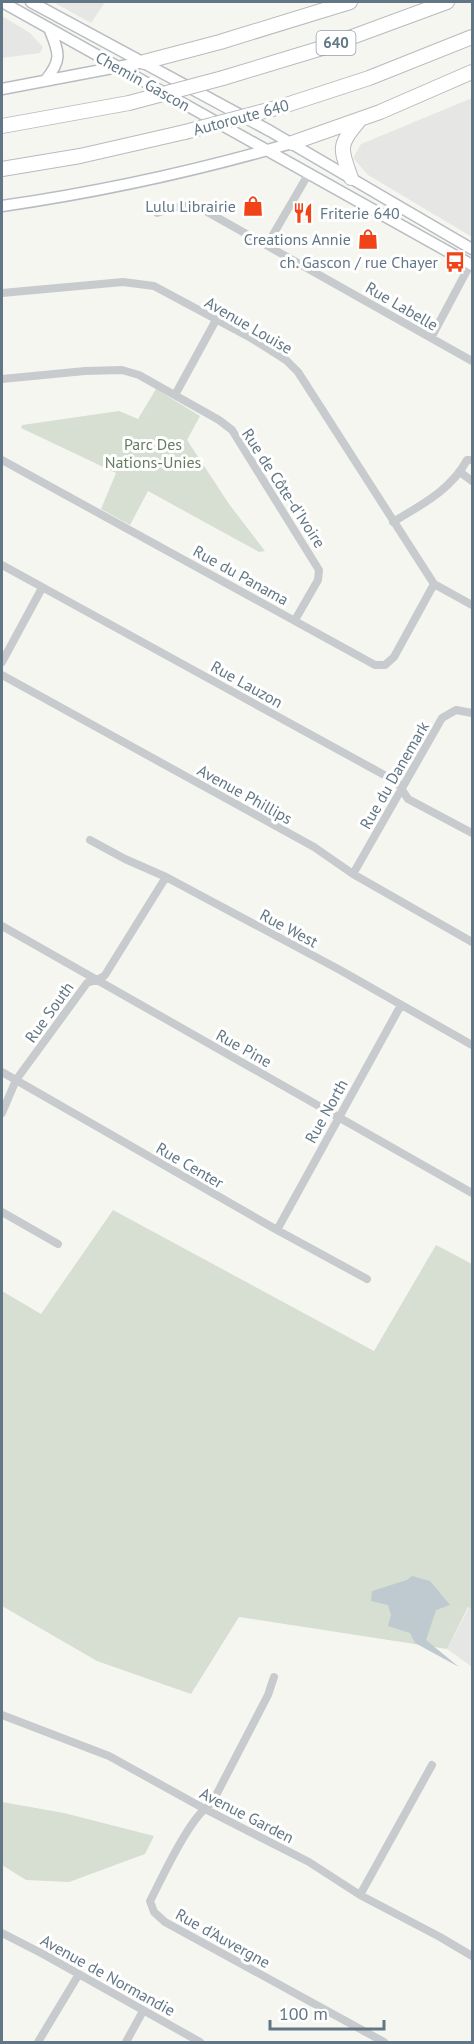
<svg xmlns="http://www.w3.org/2000/svg" width="474" height="2044" font-family="'PT Sans',sans-serif">
<rect width="100%" height="100%" fill="#f6f6f1"/>
<path fill="#e6e7e5" d="M53,2h52l-14,21z
M2,16l28,17 13,14 -3,6 -38,5z
M472,98v139l-104,-62 -15,-17 8,-14z
M469,1607l3,2v58l-25,-18z"/>
<path fill="#d7ded2" d="M156,389l44,27 -13,24 42,64 36,47 -6,1 -111,-61 -18,34 -29,-16 15,-36 -95,-45 1,-3 97,-14 19,8z
M113,1210l261,141 62,-106 36,19v345l-4,-2 -21,42 -208,-32 -48,77 -94,-33 -95,-55v-315l39,23z
M2,1802l62,11 90,23 -9,18 -76,28 -43,-2 -24,-15z"/>
<path fill="#becacf" d="M412,1576l18,5 20,24 -14,5 -10,30 33,27 -44,-24 -5,-10 -22,-7 3,-11 -3,-10 -17,-4 1,-10 35,-11z"/>
<g fill="none" stroke-linecap="round" stroke-linejoin="round">
<g stroke="#b7bdc1" stroke-width="13">
<path id="secondary" d="M2,2l470,263
M31,2l239,129 202,118
M45,81c18,-22 14,-28 4,-53
M2,89l142,-27
M2,206c97,-14 194,-35 290,-63"/>
</g>
<g stroke="#b7bbbe" stroke-width="16">
<path id="motorway" d="M144,62l76,-20 130,-40
M223,78l99,-30 125,-46
M280,107l89,-29 103,-41
M2,126l127,-23
M292,143l88,-31 92,-40
M2,169l78,-13 105,-24
M351,178c-10,-28 -14,-32 7,-56"/>
</g>
<path stroke="#c8cbce" stroke-width="8" d="M157,213c17,-6 28,-10 45,-4l270,152
M267,245l42,-72
M2,293l121,-11 31,4 97,52 35,22 12,12 136,212 38,21
M431,338l41,-77
M2,379l83,-8 37,-1 17,5 80,45 13,10 87,140 -1,10 -23,40
M175,395l41,-75
M2,460l373,205h10l9,-8 40,-73
M460,472l12,9
M393,522c28,-17 58,-32 74,-62h5
M2,565l395,217 11,17 64,34
M2,662l40,-74
M2,675l312,172 39,27 119,68
M90,840l35,19 41,18 174,93 132,75
M353,874l89,-156 14,-8 16,3
M2,926l470,267
M2,1072l275,158 90,49
M2,1113l14,-33 71,-97 14,-5 4,-3 61,-98
M2,1212l56,32
M277,1230l124,-225
M274,1677l-6,18 -56,108c-22,13 -49,73 -62,98l4,11 11,10 219,120
M2,1715l107,41 94,52 106,54 51,33 80,42 32,19
M360,1895l72,-130
M2,1933l41,21 157,88
M38,2042l41,-68
M126,2042l17,-31"/>
<use href="#secondary" stroke="#fff" stroke-width="10"/>
<use href="#motorway" stroke="#fff" stroke-width="14"/>
<g stroke="#b7bbbe" stroke-width="16" stroke-linecap="butt">
<path id="motorway-bridge" d="M129,103l94,-25
M185,132l95,-25"/>
</g>
<use href="#motorway-bridge" stroke="#fff" stroke-width="14"/>
</g>
<defs>
<g id="shop-bare" transform="scale(1.62)"><path d="M-5-2.5h2.3a2.7 3.5 0 0 1 5.4 0H5L5.5 6h-11ZM-1.5-2.5h3a1.5 2.3 0 0 0-3 0Z" fill="#f04317" stroke="#fff" stroke-width="2.5" paint-order="stroke"/></g>
<g id="restaurant-bare" transform="scale(1.62)"><path d="M-5-6h1v4h1v-4h1v4h1v-4h1v5L-1.5 .5V6h-2V.5L-5-1ZM5-6V6H3V1.5H1.5Q1.5-4 5-6Z" fill="#f04317" stroke="#fff" stroke-width="2.5" paint-order="stroke"/></g>
<g id="bus-bare" transform="scale(1.62)"><path d="M-5-6H5V4H4V6H2V4H-2V6H-4V4H-5ZM-3.5-4V0h7V-4ZM-3.5 1.2v1.5H-2V1.2ZM2 1.2v1.5H3.5V1.2Z" fill="#f04317" stroke="#fff" stroke-width="2.5" paint-order="stroke"/></g>
</defs>
<g fill-rule="evenodd">
<use href="#shop-bare" x="253" y="206"/>
<use href="#restaurant-bare" x="303" y="213"/>
<use href="#shop-bare" x="368" y="239"/>
<use href="#bus-bare" x="455" y="262"/>
</g>
<g text-anchor="middle" stroke-width="6" stroke-linejoin="round" paint-order="stroke">
<rect fill="#fff" stroke="#91a0aa" stroke-width="1.5" x="316.5" y="31" width="39" height="24" rx="4.5"/>
<g font-size="15" font-weight="bold" fill="#627785">
<text x="336" y="48">640</text>
</g>
<g font-size="16" fill="#627785" stroke="#fff">
<text transform="translate(143 81) rotate(29)" y="6">Chemin Gascon</text>
<text transform="translate(241 117) rotate(-15)" y="6">Autoroute 640</text>
<text transform="translate(402 306) rotate(30)" y="6">Rue Labelle</text>
<text transform="translate(249 325) rotate(30)" y="6">Avenue Louise</text>
<text transform="translate(284 488) rotate(57)" y="6">Rue de Côte-d'Ivoire</text>
<text transform="translate(241 575) rotate(29)" y="6">Rue du Panama</text>
<text transform="translate(247 684) rotate(29)" y="6">Rue Lauzon</text>
<text transform="translate(394 775) rotate(-60)" y="6">Rue du Danemark</text>
<text transform="translate(245 794) rotate(29)" y="6">Avenue Phillips</text>
<text transform="translate(289 928) rotate(28)" y="6">Rue West</text>
<text transform="translate(49 1012) rotate(-54)" y="6">Rue South</text>
<text transform="translate(244 1048) rotate(29)" y="6">Rue Pine</text>
<text transform="translate(326 1111) rotate(-61)" y="6">Rue North</text>
<text transform="translate(190 1165) rotate(30)" y="6">Rue Center</text>
<text transform="translate(247 1815) rotate(27)" y="6">Avenue Garden</text>
<text transform="translate(223 1938) rotate(29)" y="6">Rue d'Auvergne</text>
<text transform="translate(108 1975) rotate(29)" y="6">Avenue de Normandie</text>
</g>
<g font-size="16" fill="#627785" stroke="#fff" text-anchor="end">
<text x="236" y="212">Lulu Librairie</text>
<text x="320" y="219" text-anchor="start">Friterie 640</text>
<text x="351" y="245">Creations Annie</text>
<text x="438" y="268">ch. Gascon / rue Chayer</text>
</g>
<g font-size="16" fill="#687c62" stroke="#fff">
<text x="153" y="450">Parc Des<tspan x="153" dy="18">Nations-Unies</tspan></text>
</g>
</g>
<rect width="474" height="2044" fill="none" stroke="#627785" stroke-width="6"/>
<path d="M270 2020v9h114v-9" fill="none" stroke="#627785" stroke-width="3"/>
<text x="279" y="2020" font-size="18" fill="#627785" stroke="#ffffff" stroke-width="4.5" paint-order="stroke">100 m</text>
</svg>
